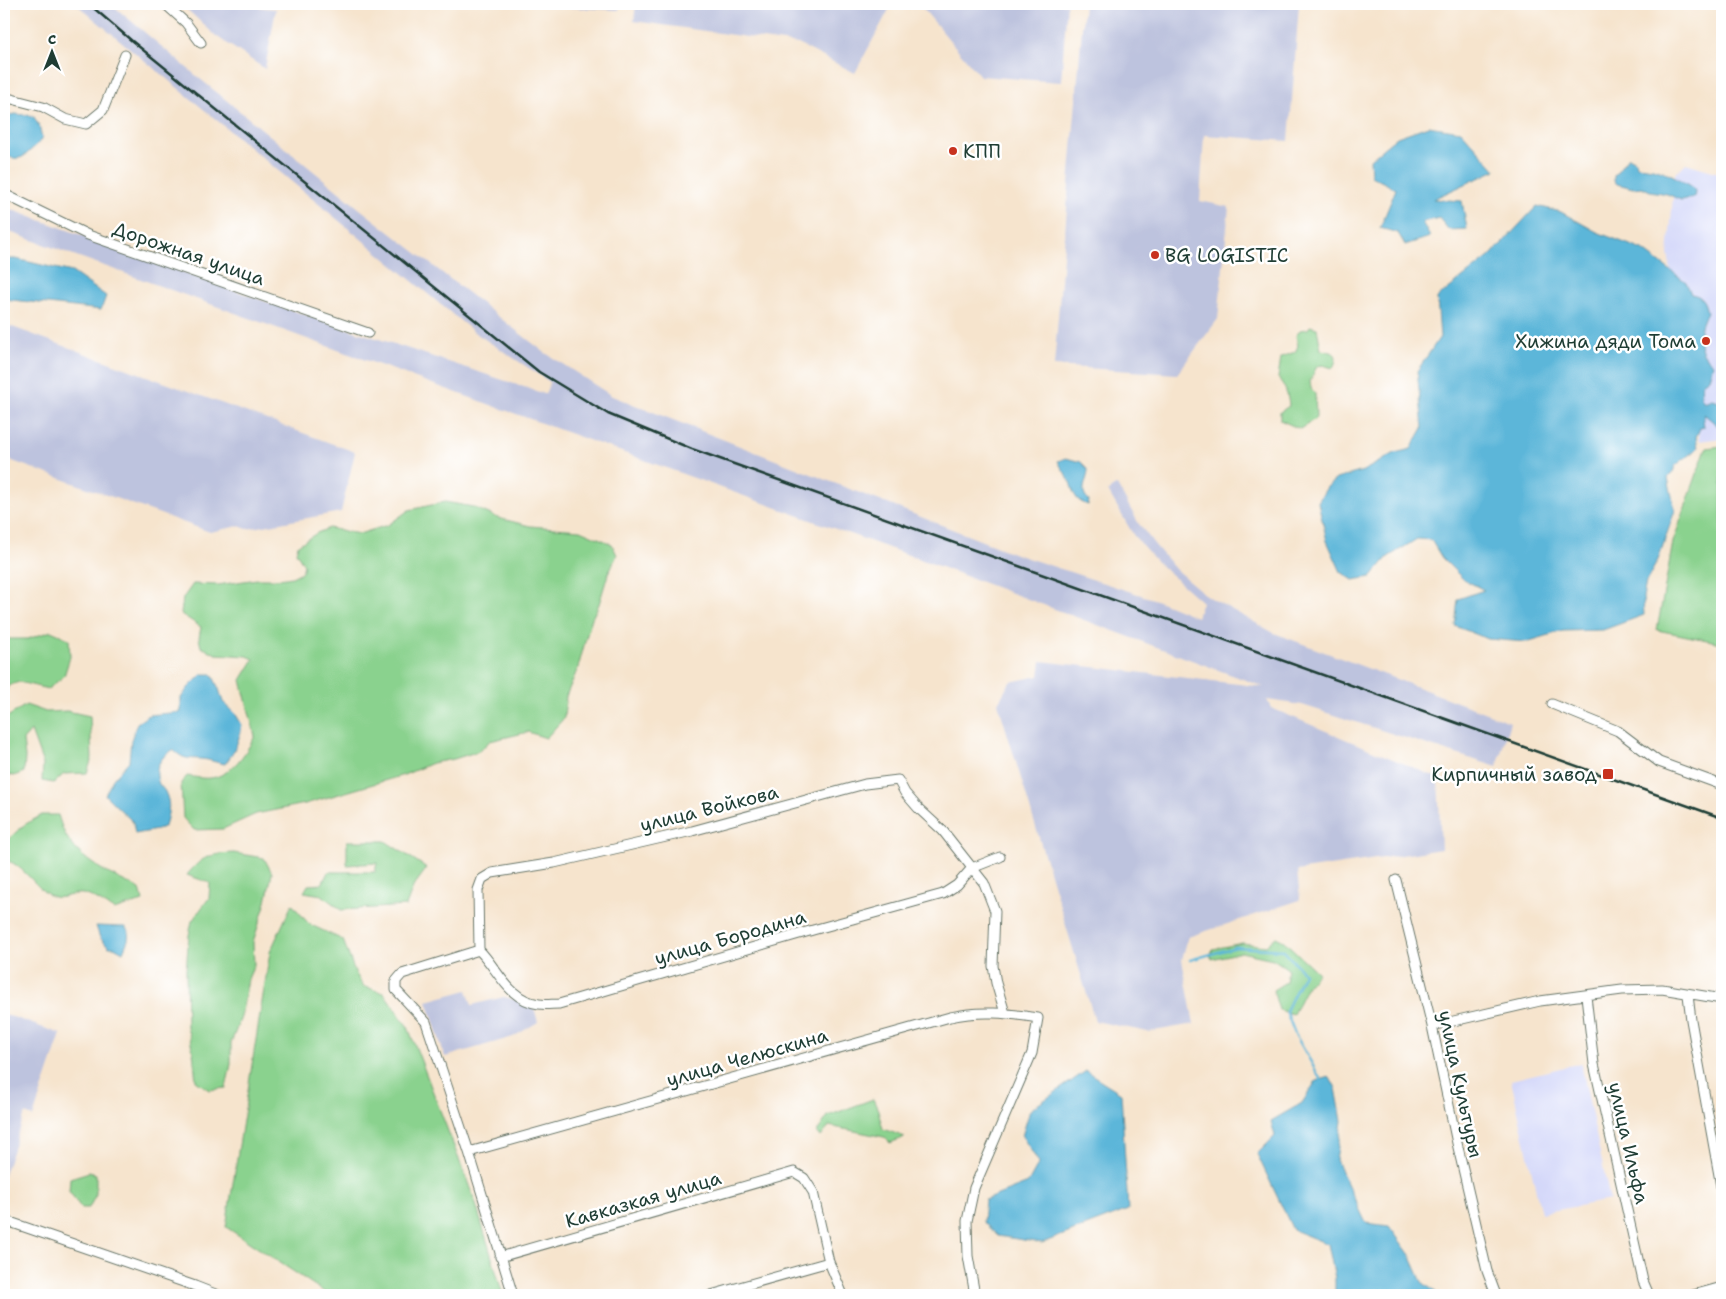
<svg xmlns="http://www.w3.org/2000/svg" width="1726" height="1299" font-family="'Shantell Sans',sans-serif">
<rect width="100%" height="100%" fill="#fff"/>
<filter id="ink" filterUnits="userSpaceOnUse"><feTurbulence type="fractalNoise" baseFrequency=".02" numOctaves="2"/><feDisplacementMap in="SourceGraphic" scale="10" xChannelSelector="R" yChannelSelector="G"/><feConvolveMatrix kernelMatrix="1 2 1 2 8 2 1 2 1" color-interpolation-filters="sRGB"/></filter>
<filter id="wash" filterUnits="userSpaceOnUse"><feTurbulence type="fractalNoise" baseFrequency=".0096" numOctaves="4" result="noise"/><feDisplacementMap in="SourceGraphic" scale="20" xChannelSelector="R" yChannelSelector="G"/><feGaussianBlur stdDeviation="1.12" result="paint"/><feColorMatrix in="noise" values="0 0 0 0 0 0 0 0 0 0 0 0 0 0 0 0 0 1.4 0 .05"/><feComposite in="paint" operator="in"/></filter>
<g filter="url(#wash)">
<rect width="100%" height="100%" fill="#f6e4cd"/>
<path fill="#d4d8f9" d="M1686,163l36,11v264l-22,3 -32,-187 7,-80z
M1581,1063l29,137 -69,13 -30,-133z"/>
<path fill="#bdc3de" d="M76,4h35l88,74 161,131 184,143 68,44 406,159 138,45 41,17 5,-15 -43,-38 -25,-28 -26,-45 9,-6 22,39 15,20 22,26 31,26 67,37 236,89 -13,45 -195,-62 -35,-5 4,8 167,70 3,71 -144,22 3,29 -112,37 -6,23 12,64 -46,8 -53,-11 -97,-318 12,-21 29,-6 2,-15 223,26 -339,-126 -921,-331v-23l263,95 278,92 5,-12 -76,-50z
M181,4h77v3l18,2 -11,60 -49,-33z
M279,4h101l-1,8z
M554,4h66l-1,6 -65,-3z
M636,4h256l-37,69 -57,-29 -164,-23z
M919,4h148l-6,78 -81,-6z
M1084,4h215l-10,137 -85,-6 -4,66 29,6 -11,112 -41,55 -123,-8z
M4,324l351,128 -14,60 -94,17 -8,-3 -29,6 -206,-74z
M467,990l5,15 32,-8 29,7 5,18 -25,15 -68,20 -18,-56z
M4,1014l57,20 -28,83 -8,-3 -21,61z"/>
<path fill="#8ad28e" stroke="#548861" d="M1310,326l7,2 4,22c13,2 19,3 12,18l-11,-3 -6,3 -6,13 1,7 4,6 1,22 -1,3 -15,10 -20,-9v-8l9,-6c-1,-11 -4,-20 -11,-28l3,-21 14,-5 3,-6 -2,-10 4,-6 8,-1z
M1722,446v197l-65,-13 16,-88 33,-94z
M445,502l28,5 25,11 32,8 50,4 32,14 5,11 -9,19 -9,30 -7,14 -6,20 -8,30 -12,28 -2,22 -18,20 -18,-6 -38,9 -11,10 -25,8 -22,4 -28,12 -99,29 -49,10 -33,15 -29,1 -11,-12 -2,-35 6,-7c8,1 16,3 24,2 21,-3 35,-25 44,-42l-14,-56 13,-21 -7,-3 -31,-2 -15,-7 -2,-9 2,-11 -20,-13 2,-16 10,-14 25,1 39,-6h22l13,-2 10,-5 2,-7 -8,-13 2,-7 19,-12 12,-5 30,6 29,-9 21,-15z
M51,631l18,8 1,18 -6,19 -16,13 -29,-7 -11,4 -4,13v-60h24z
M26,705l20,7 21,-1 23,5 2,42 -5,15 -23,1 -10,9 -12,-2 1,-17 -12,-33 -8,9 2,17 -1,15 -10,4 -10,-2v-55z
M42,815h16c2,6 4,13 7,19 16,29 47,41 75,55l3,12 -29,9c-9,-5 -21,-14 -31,-16 -12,-2 -22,8 -34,1 -13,-7 -31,-36 -45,-34v-18l20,-18z
M347,841h38l42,27 -14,19 -7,19 -65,4 -19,-15 -18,-3 4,-7 14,-1 6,-12h47l2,-9 -30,2z
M234,853l30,5 8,15 -6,29 -13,40 1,23 -6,14 -7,38 -10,26v21l-5,24 -17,2 -13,-9 -3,-30 -6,-24 -1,-57 3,-35 3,-14 17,-23 1,-15 -23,-8c15,-19 23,-21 47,-22z
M292,904l17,20 34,16 12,32 8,14 21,7 24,34 67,174 28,94h-174l-103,-68 44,-275z
M1276,937l8,4 34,32 -11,13 -14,28 -14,-4 -6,-20 13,-8 2,-13 -15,-10 -32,-7 -29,7 -2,-4 3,-6 29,-6 24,3z
M873,1099l5,11 5,19 22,8 -15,6 -6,-6 -55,-11 -8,11 -4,-5 11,-16z
M89,1172l7,2v20l-7,14h-8l-12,-17 1,-13z"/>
<path fill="#5bb6d9" stroke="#3d7a86" d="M14,114l13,1 7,2 5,9 3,12c-3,6 -7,8 -12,13 -9,9 -14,9 -26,4v-40l4,1z
M1428,126l33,5 35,39 -63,29 29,2 5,28 -18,1 -10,-12 -17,4 8,15 -25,8 -7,-12 -18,-5 16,-39 -25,-13 -1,-17 27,-22z
M1628,157l7,4 1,5c25,1 37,9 57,22l2,3 -1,6 -13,3 -14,-6 -17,-3 -8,-4 -9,1 -16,-4 -3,-3v-5z
M1537,206l24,6 36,20 46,18 43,32 5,12c12,2 13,7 16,18 -10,18 -12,38 6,52l-4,14 -7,5 -1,14 3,5 8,-3 9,3 1,22 -4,2 -14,-12 -1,5 1,8 -4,1 -4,9 2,11 -23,18 -2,6 -5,6 7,32 -17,50 -12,22 -3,15 1,18 -41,15 -40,1 -37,11 -38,-3 -33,-13 3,-27 26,-9 -21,-11 -21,-21 -11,-18 -14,-1 -29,18 -17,20 -18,3 -12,-8 -14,-31 -9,-39 9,-15 9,-8 27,-8 32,-18 16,-4 12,-21 -6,-57 23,-34 -3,-39 52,-41z
M4,259h12l56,13 34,24 -5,14 -97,-11z
M1066,458l15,4 7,7c0,13 -10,22 1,32l-1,4c-13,-4 -14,-11 -18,-23 -3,-7 -9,-14 -12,-21z
M202,674h10l7,15 4,13 12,11 7,12c-3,15 -7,27 -17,39 -8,-1 -17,-5 -25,-5 -14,-1 -15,1 -27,-9 -13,7 -20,19 -14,34 2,3 6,6 7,10 5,10 2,21 -1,32l-8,4 -22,4 -2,-12 -28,-27 8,-16 16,-18 2,-21 6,-17 12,-8 32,-3v-14l7,-10z
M96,926l30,1v2l3,2 -1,9 -5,12 -9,-5h-5l-9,-9z
M1086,1071l35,22 7,117 -86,33 -44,-7 -15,-14 2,-22 43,-17 11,-20 -17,-27 8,-26z
M1330,1077l6,11 6,33 -6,39 30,63 23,3 21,29 12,27 16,12 -1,1h-102v-17l-7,-34 -35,-14 -36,-76 18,-18 -4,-15 31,-18 14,-22z"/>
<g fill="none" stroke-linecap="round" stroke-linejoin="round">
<path stroke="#5bb6d9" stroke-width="2.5" d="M1190,960l46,-13 47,3 21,23 -18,38 9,23 26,46"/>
</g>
</g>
<g filter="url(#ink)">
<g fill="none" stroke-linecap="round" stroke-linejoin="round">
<g stroke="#6a776a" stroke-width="11">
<path id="minor" d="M165,4l21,19 15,20
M4,97l39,10 22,12 21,5 17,-14 22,-55
M4,194l84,41 280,98
M1552,704l66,27 41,31 63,23
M1396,880l36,146 25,117 30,128 9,24
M479,950c19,19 29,50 60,54 6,1 13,0 20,0l254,-74 130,-36 14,-9 15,-17 28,-11
M1688,995l3,25 31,172
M1586,996l8,68 49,217 6,14
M1432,1026l108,-25 82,-11 40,-1 60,10
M469,1152l481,-135c30,-7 57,-4 88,1l-6,35 -58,135 -7,33 1,35 7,39
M4,1220l191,66 23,9
M500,1257l294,-85 10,6 9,14 16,70 14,33
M513,1295l-44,-143 -43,-130 -30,-32v-9l6,-7 77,-24 -1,-60 4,-11 10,-6 62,-10 138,-32 173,-47 33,-4 7,13 13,15 25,23 41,52 11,28 -2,55 3,17 9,30
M711,1295l118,-33
M1693,1295l29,-8"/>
</g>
<use href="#minor" stroke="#fff" stroke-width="9"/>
<path stroke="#1f3d34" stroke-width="2.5" d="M89,4l43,37 407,331 69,42 84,35 1030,369"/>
</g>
</g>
<g fill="#c8321e" stroke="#fff" stroke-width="2">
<circle cx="953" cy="151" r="5"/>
<circle cx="1155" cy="255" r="5"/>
<circle cx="1706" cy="341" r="5"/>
<rect x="1602" y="768" width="12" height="12" rx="2.5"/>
</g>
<g text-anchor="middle" stroke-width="5" stroke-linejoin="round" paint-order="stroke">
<g font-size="19" fill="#1f3d34" stroke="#fff" text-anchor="start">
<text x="963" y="158">КПП</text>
<text x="1165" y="262">BG LOGISTIC</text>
<text x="1696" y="348" text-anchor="end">Хижина дяди Тома</text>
<text x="1597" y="781" text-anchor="end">Кирпичный завод</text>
</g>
<g font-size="19" fill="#1f3d34" stroke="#fff">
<text transform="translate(189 253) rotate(19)" y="7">Дорожная улица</text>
<text transform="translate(709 808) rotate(-14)" y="7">улица Войкова</text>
<text transform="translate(730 937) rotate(-16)" y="7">улица Бородина</text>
<text transform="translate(747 1057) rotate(-16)" y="7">улица Челюскина</text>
<text transform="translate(1461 1084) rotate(78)" y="7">улица Культуры</text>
<text transform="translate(1629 1143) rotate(77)" y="7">улица Ильфа</text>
<text transform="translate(643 1199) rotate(-16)" y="7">Кавказкая улица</text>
</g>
</g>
<rect width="1726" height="1299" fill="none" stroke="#fff" stroke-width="20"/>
<g transform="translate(52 52)" stroke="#ffffff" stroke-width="4" paint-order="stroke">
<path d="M0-4L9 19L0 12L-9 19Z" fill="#1f3d34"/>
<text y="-8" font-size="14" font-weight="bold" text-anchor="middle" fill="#1f3d34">С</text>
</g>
</svg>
